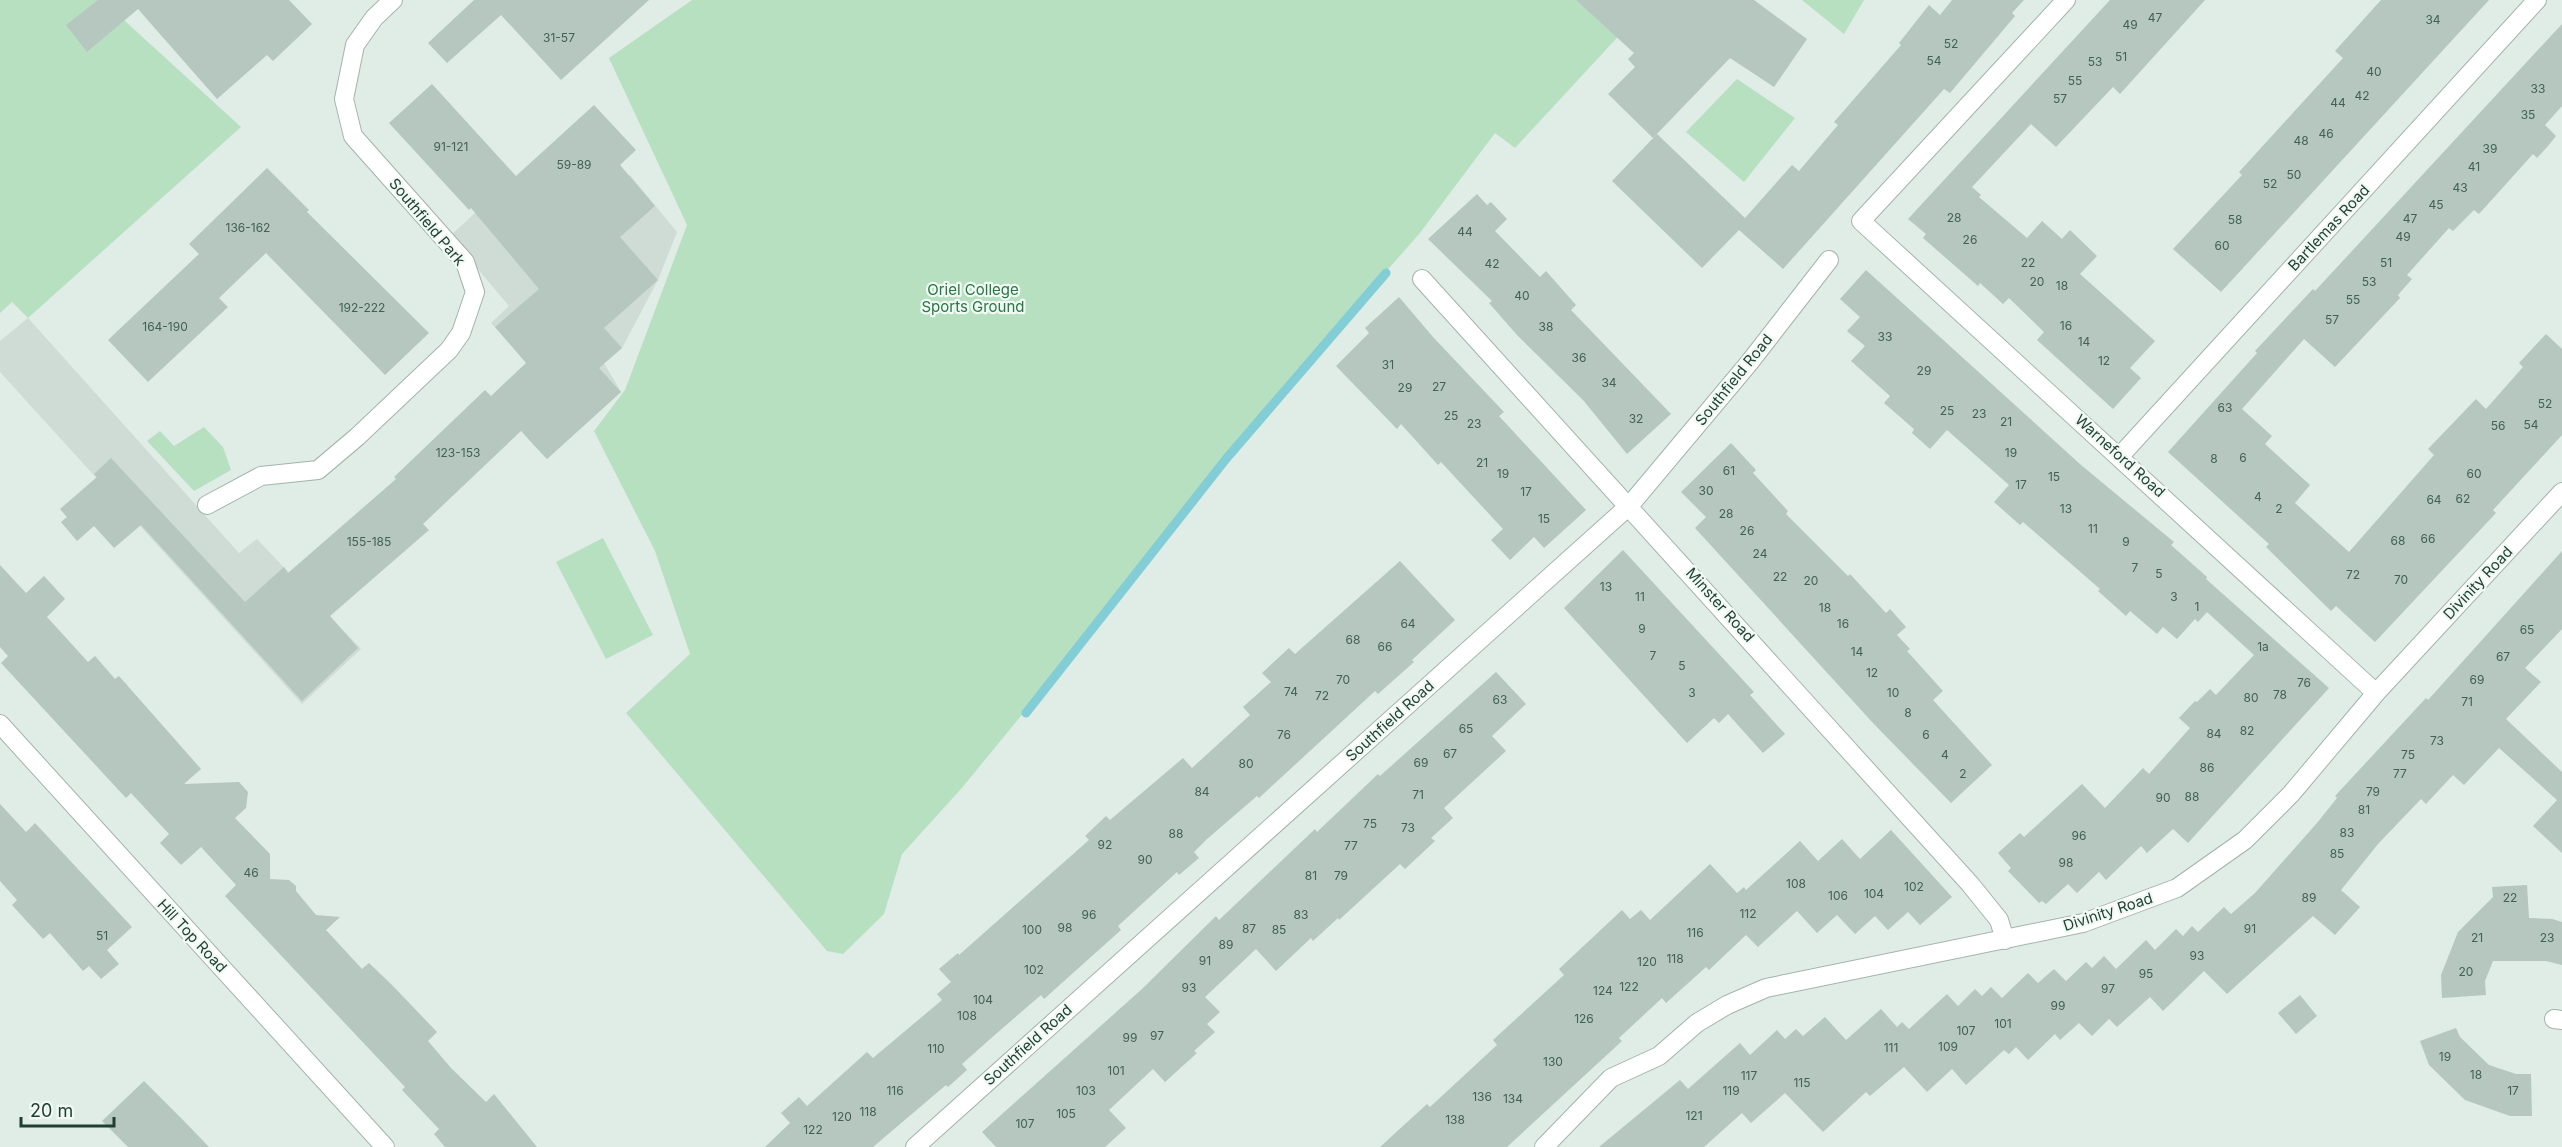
<svg xmlns="http://www.w3.org/2000/svg" width="2562" height="1147" font-family="Inter,sans-serif">
<rect width="100%" height="100%" fill="#e0ece6"/>
<path fill="#cedcd5" d="M630,175l47,57 -19,48 -36,68 -18,15 17,29 -74,67 -19,-20 9,-8 -9,-68 -37,-40 18,-17 -59,-70 51,-47 49,55z
M28,318l211,235 18,-14 104,110 -59,55 -302,-332v-31z"/>
<path fill="#b7e0c0" d="M0,0h102l139,127 -213,191 -16,-16 -12,11z
M692,0h960l-137,148 -20,-15 -75,100 -155,176 -203,257 -101,123 -59,65 -18,60 -41,40 -16,-3 -201,-238 64,-59 -35,-103 -61,-120 31,-41 62,-165 -78,-167z
M1802,0h62l-20,34z
M1737,79l58,39 -51,64 -58,-50z
M204,427l19,20 8,23 -37,21 -47,-50 13,-10 14,15z
M603,538l50,97 -47,24 -50,-97z"/>
<g fill="none" stroke-linecap="round" stroke-linejoin="round">
<path stroke="#83ced6" stroke-width="9" d="M1026,713l200,-254 160,-186"/>
</g>
<path fill="#b5c7bf" d="M98,0h191l23,24 -39,37 -6,-6 -50,44 -79,-90 -51,43 -21,-27z
M474,0h175l-88,80 -60,-65 -54,48 -19,-20z
M1576,0h178l53,39 -33,48 -44,-29 -77,80 -45,-44 27,-27 -7,-8 6,-6z
M1952,0h72l-12,13 3,3 -65,77 -6,-4 -161,180 -44,-39 -37,38 -90,-87 45,-47 88,84 47,-53 7,6 39,-46 -4,-3 67,-77 -2,-2 30,-38 11,10z
M2110,0h95l-85,94 -7,-7 -57,60 -25,-23 -59,63 9,8 -2,2 48,41 15,-17 20,18 8,-9 27,26 -17,18 75,67 -25,27 11,10 -28,31 -76,-69 7,-8 -35,-34 -6,6 -23,-21 -2,3 -55,-48 3,-4 -18,-15z
M2381,0h108l-268,292 -48,-43 69,-74 -3,-3 104,-114 -8,-7z
M2562,24v82l-17,19 11,11 -8,10 -11,12 -4,-4 -54,60 -5,-4 -21,21 -4,-3 -42,47 5,4 -14,16 2,3 -65,69 -31,-28 -62,70 30,27 -7,8 45,41 -15,18 54,49 85,-97 -6,-6 48,-50 10,10 37,-42 -4,-4 27,-29 16,15v86l-69,75 3,3 -121,129 -39,-36 -5,5 -65,-64 3,-3 -101,-92 89,-99 -2,-2 58,-62 2,2z
M432,84l84,92 78,-71 42,45 -16,15 35,41 -35,31 38,43 -54,48 18,20 -23,20 22,24 -74,67 -26,-28 -98,93 6,6 -99,86 28,32 -56,53 -161,-176 -27,23 -20,-22 -17,15 -16,-19 6,-5 -7,-8 37,-32 -3,-3 17,-16 134,144 39,-35 4,6 108,-94 -2,-2 91,-87 6,6 35,-33 -31,-36 44,-38 -68,-81 -2,2 -80,-87z
M267,168l42,42 -2,2 122,121 -44,42 -119,-122 -47,45 9,9 -80,75 -40,-42 91,-86 -10,-10z
M1477,194l10,11 4,-3 16,17 -12,12 45,46 6,-6 30,34 -5,5 100,104 -44,40 -44,-54 -66,-65 -28,-32 3,-2 -64,-62z
M1866,270l215,195 93,77 -3,3 36,32 -1,2 123,109 -141,155 -15,-14 -26,24 -6,-7 -35,34 -7,-8 -22,21 -9,-9 -22,20 -4,-3 -3,2 -31,-32 3,-3 -13,-15 22,-20 4,4 58,-53 23,24 38,-40 6,6 41,-46 -11,-10 16,-17 2,1 13,-13 6,6 38,-40 -47,-43 -9,10 -3,-3 -18,20 -14,-12 -6,7 -27,-23 -4,5 -28,-25 2,-2 -77,-67 -3,3 -26,-23 15,-17 -62,-55 -17,19 -18,-16 2,-4 -30,-26 6,-7 -39,-35 14,-15 -18,-15 13,-14 -20,-18z
M1399,297l34,40 71,75 -5,4 87,94 -42,38 -10,-11 -24,23 -19,-20 12,-11 -62,-67 -3,3 -37,-41 -4,5 -61,-63 33,-33 -4,-5z
M1731,443l25,27 -3,3 35,38 -2,3 62,62 2,-2 36,39 4,-4 16,18 -9,8 13,14 -3,2 36,40 -10,9 59,65 -41,38 -78,-80 -178,-195 11,-11 -25,-25z
M1623,550l131,142 -4,3 35,39 -22,19 -35,-39 -9,9 -5,-5 -27,25 -123,-135z
M2562,551v78l-37,39 16,14 -35,37 56,53v81l-29,-27 24,-26 -58,-52 -35,37 -11,-10 -27,29 -5,-5 -43,45 -37,46 19,17 -25,28 -22,-19 -86,78 -23,-23 -41,40 -13,-14 -33,30 -8,-8 -17,17 -13,-13 -19,17 -5,-6 -27,26 -12,-13 -7,7 -5,-4 -38,35 -14,-16 -25,23 -23,-25 -34,29 -4,-4 -43,40 -38,-39 -34,30 -9,-10 -38,34h-105l81,-67 8,9 52,-46 10,12 27,-25 8,9 11,-10 7,7 22,-19 21,23 35,-31 16,18 5,-5 7,7 38,-35 11,12 17,-17 7,7 9,-9 11,11 26,-25 10,10 16,-14 12,12 20,-19 6,6 12,-12 12,13 30,-29 9,10 21,-21 7,7 9,-10 6,6 26,-25 7,7 24,-21 62,-70 20,-25 -2,-2 91,-98 2,2z
M1400,561l55,59 -43,40 2,2 -36,32 -3,-3 -116,107 -2,-2 -50,43 -13,13 5,6 -20,17 -2,-3 -59,54 3,4 -77,69 -3,-4 -44,38 -35,31 5,6 -19,17 -2,-2 -73,62h-108l25,-24 -9,-10 18,-16 8,9 60,-54 6,6 69,-58 -5,-6 14,-12 -12,-13 19,-16 1,2 130,-115 -4,-4 21,-20 4,4 73,-62 9,10 58,-53 -7,-8 28,-25 -9,-9 27,-25 6,6z
M0,565l26,28 18,-17 21,23 -18,18 41,45 7,-6 20,23 4,-3 82,93 -17,15 55,-2 9,10 -2,16 -11,10 35,36v25l19,1 7,6v5l20,24 24,2 -14,13 36,39 7,-6 23,22 45,47 -9,9 23,27 35,34 8,-8 43,53h-92l-11,-13 5,-5 -37,-39 3,-3 -180,-191 11,-11 -35,-38 -20,18 -21,-22 9,-9 -38,-41 -5,5 -125,-135 7,-7 -8,-9z
M1496,672l30,32 -34,32 14,15 -62,57 9,10 -22,20 4,3 -30,28 -5,-5 -61,56 -1,-2 -25,23 -2,-3 -35,33 -20,-22 -51,48 15,15 -13,12 8,8 -21,19 3,2 -32,29 -12,-13 -44,41 17,18 -21,19h-109l-14,-15 160,-143 74,-73 3,4 96,-91 2,3 61,-58 2,2z
M0,804l26,28 9,-9 97,104 -25,23 12,14 -18,15 -12,-13 -6,5 -33,-38 -7,6 -31,-34 5,-5 -17,-19z
M1891,830l61,67 -32,28 -12,-13 -20,18 -13,-14 -20,18 -18,-19 -20,18 -20,-22 -39,36 -12,-12 -37,35 -3,-3 -40,36 -4,-5 -43,40 3,3 -115,106h-127l47,-43 3,3 67,-62 -4,-5 71,-65 -5,-6 63,-59 8,9 11,-9 9,10 60,-56 27,29 7,-6 2,3 54,-49 18,20 24,-22 18,20z
M2527,885l2,33 23,1 10,3v43l-16,-4h-53l-8,20 1,14 -44,3 -1,-23 17,-43 35,-35 -1,-10z
M2300,995l17,21 -21,18 -18,-21z
M2456,1028l4,9 29,28 27,9h15l1,42h-22l-45,-16 -36,-35 -9,-24z
M144,1081l40,40 25,26h-81l-26,-26z"/>
<g fill="none" stroke-linecap="round" stroke-linejoin="round">
<g stroke="#a2b4ad" stroke-width="20">
<path id="minor" d="M2066,0l-205,221 515,472
M1422,279l548,605 29,36 6,20
M2120,456l417,-456
M207,505l54,-29 57,-6 39,-33 92,-87 12,-17 14,-41 -10,-30 -112,-126 -9,-37 11,-54 19,-27 19,-18
M0,724l385,423
M2554,1019l8,1
M915,1147l715,-642 119,-142 80,-103
M1544,1147l67,-69 48,-22 38,-33 30,-18 39,-17 317,-65 94,-35 68,-48 46,-46 85,-101 186,-201"/>
</g>
<use href="#minor" stroke="#fff" stroke-width="18"/>
</g>
<g text-anchor="middle" stroke-width="4.5" stroke-linejoin="round" paint-order="stroke">
<g font-size="12" fill="#446057">
<text x="2155" y="22">47</text>
<text x="2433" y="24">34</text>
<text x="2130" y="29">49</text>
<text x="559" y="42">31-57</text>
<text x="1951" y="48">52</text>
<text x="2121" y="61">51</text>
<text x="1934" y="65">54</text>
<text x="2095" y="66">53</text>
<text x="2374" y="76">40</text>
<text x="2075" y="85">55</text>
<text x="2538" y="93">33</text>
<text x="2362" y="100">42</text>
<text x="2060" y="103">57</text>
<text x="2338" y="107">44</text>
<text x="2528" y="119">35</text>
<text x="2326" y="138">46</text>
<text x="2301" y="145">48</text>
<text x="451" y="151">91-121</text>
<text x="2490" y="153">39</text>
<text x="574" y="169">59-89</text>
<text x="2474" y="171">41</text>
<text x="2294" y="179">50</text>
<text x="2270" y="188">52</text>
<text x="2460" y="192">43</text>
<text x="2436" y="209">45</text>
<text x="1954" y="222">28</text>
<text x="2410" y="223">47</text>
<text x="2235" y="224">58</text>
<text x="248" y="232">136-162</text>
<text x="1465" y="236">44</text>
<text x="2403" y="241">49</text>
<text x="1970" y="244">26</text>
<text x="2222" y="250">60</text>
<text x="2028" y="267">22</text>
<text x="2386" y="267">51</text>
<text x="1492" y="268">42</text>
<text x="2037" y="286">20</text>
<text x="2369" y="286">53</text>
<text x="2062" y="290">18</text>
<text x="1522" y="300">40</text>
<text x="2353" y="304">55</text>
<text x="362" y="312">192-222</text>
<text x="2332" y="324">57</text>
<text x="2066" y="330">16</text>
<text x="165" y="331">164-190</text>
<text x="1546" y="331">38</text>
<text x="1885" y="341">33</text>
<text x="2084" y="346">14</text>
<text x="1579" y="362">36</text>
<text x="2104" y="365">12</text>
<text x="1388" y="369">31</text>
<text x="1924" y="375">29</text>
<text x="1609" y="387">34</text>
<text x="1439" y="391">27</text>
<text x="1405" y="392">29</text>
<text x="2545" y="408">52</text>
<text x="2225" y="412">63</text>
<text x="1947" y="415">25</text>
<text x="1979" y="418">23</text>
<text x="1451" y="420">25</text>
<text x="1636" y="423">32</text>
<text x="2006" y="426">21</text>
<text x="1474" y="428">23</text>
<text x="2531" y="429">54</text>
<text x="2498" y="430">56</text>
<text x="458" y="457">123-153</text>
<text x="2011" y="457">19</text>
<text x="2243" y="462">6</text>
<text x="2214" y="463">8</text>
<text x="1482" y="467">21</text>
<text x="1729" y="475">61</text>
<text x="1503" y="478">19</text>
<text x="2474" y="478">60</text>
<text x="2054" y="481">15</text>
<text x="2021" y="489">17</text>
<text x="1706" y="495">30</text>
<text x="1526" y="496">17</text>
<text x="2258" y="501">4</text>
<text x="2463" y="503">62</text>
<text x="2434" y="504">64</text>
<text x="2066" y="513">13</text>
<text x="2279" y="513">2</text>
<text x="1726" y="518">28</text>
<text x="1544" y="523">15</text>
<text x="2093" y="533">11</text>
<text x="1747" y="535">26</text>
<text x="2428" y="543">66</text>
<text x="2398" y="545">68</text>
<text x="369" y="546">155-185</text>
<text x="2126" y="546">9</text>
<text x="1760" y="558">24</text>
<text x="2135" y="572">7</text>
<text x="2159" y="578">5</text>
<text x="2353" y="579">72</text>
<text x="1780" y="581">22</text>
<text x="2401" y="584">70</text>
<text x="1811" y="585">20</text>
<text x="1606" y="591">13</text>
<text x="1640" y="601">11</text>
<text x="2174" y="601">3</text>
<text x="2197" y="611">1</text>
<text x="1825" y="612">18</text>
<text x="1408" y="628">64</text>
<text x="1843" y="628">16</text>
<text x="1642" y="633">9</text>
<text x="2527" y="634">65</text>
<text x="1353" y="644">68</text>
<text x="1385" y="651">66</text>
<text x="2263" y="651">1a</text>
<text x="1857" y="656">14</text>
<text x="1653" y="660">7</text>
<text x="2503" y="661">67</text>
<text x="1682" y="670">5</text>
<text x="1872" y="677">12</text>
<text x="1343" y="684">70</text>
<text x="2477" y="684">69</text>
<text x="2304" y="687">76</text>
<text x="1291" y="696">74</text>
<text x="1692" y="697">3</text>
<text x="1893" y="697">10</text>
<text x="2280" y="699">78</text>
<text x="1322" y="700">72</text>
<text x="2251" y="702">80</text>
<text x="1500" y="704">63</text>
<text x="2467" y="706">71</text>
<text x="1908" y="717">8</text>
<text x="1466" y="733">65</text>
<text x="2247" y="735">82</text>
<text x="2214" y="738">84</text>
<text x="1284" y="739">76</text>
<text x="1926" y="739">6</text>
<text x="2437" y="745">73</text>
<text x="1450" y="758">67</text>
<text x="1945" y="759">4</text>
<text x="2408" y="759">75</text>
<text x="1421" y="767">69</text>
<text x="1246" y="768">80</text>
<text x="2207" y="772">86</text>
<text x="1963" y="778">2</text>
<text x="2400" y="778">77</text>
<text x="1202" y="796">84</text>
<text x="2373" y="796">79</text>
<text x="1418" y="799">71</text>
<text x="2192" y="801">88</text>
<text x="2163" y="802">90</text>
<text x="2364" y="814">81</text>
<text x="1370" y="828">75</text>
<text x="1408" y="832">73</text>
<text x="2347" y="837">83</text>
<text x="1176" y="838">88</text>
<text x="2079" y="840">96</text>
<text x="1105" y="849">92</text>
<text x="1351" y="850">77</text>
<text x="2337" y="858">85</text>
<text x="1145" y="864">90</text>
<text x="2066" y="867">98</text>
<text x="251" y="877">46</text>
<text x="1311" y="880">81</text>
<text x="1341" y="880">79</text>
<text x="1796" y="888">108</text>
<text x="1914" y="891">102</text>
<text x="1874" y="898">104</text>
<text x="1838" y="900">106</text>
<text x="2309" y="902">89</text>
<text x="2510" y="902">22</text>
<text x="1748" y="918">112</text>
<text x="1089" y="919">96</text>
<text x="1301" y="919">83</text>
<text x="1065" y="932">98</text>
<text x="1249" y="933">87</text>
<text x="2250" y="933">91</text>
<text x="1032" y="934">100</text>
<text x="1279" y="934">85</text>
<text x="1695" y="937">116</text>
<text x="102" y="940">51</text>
<text x="2477" y="942">21</text>
<text x="2547" y="942">23</text>
<text x="1226" y="949">89</text>
<text x="2197" y="960">93</text>
<text x="1675" y="963">118</text>
<text x="1205" y="965">91</text>
<text x="1647" y="966">120</text>
<text x="1034" y="974">102</text>
<text x="2466" y="976">20</text>
<text x="2146" y="978">95</text>
<text x="1629" y="991">122</text>
<text x="1189" y="992">93</text>
<text x="2108" y="993">97</text>
<text x="1603" y="995">124</text>
<text x="983" y="1004">104</text>
<text x="2058" y="1010">99</text>
<text x="967" y="1020">108</text>
<text x="1584" y="1023">126</text>
<text x="2003" y="1028">101</text>
<text x="1966" y="1035">107</text>
<text x="1157" y="1040">97</text>
<text x="1130" y="1042">99</text>
<text x="1948" y="1051">109</text>
<text x="1891" y="1052">111</text>
<text x="936" y="1053">110</text>
<text x="2445" y="1061">19</text>
<text x="1553" y="1066">130</text>
<text x="1116" y="1075">101</text>
<text x="2476" y="1079">18</text>
<text x="1749" y="1080">117</text>
<text x="1802" y="1087">115</text>
<text x="895" y="1095">116</text>
<text x="1086" y="1095">103</text>
<text x="1731" y="1095">119</text>
<text x="2513" y="1095">17</text>
<text x="1482" y="1101">136</text>
<text x="1513" y="1103">134</text>
<text x="868" y="1116">118</text>
<text x="1066" y="1118">105</text>
<text x="1694" y="1120">121</text>
<text x="842" y="1121">120</text>
<text x="1455" y="1124">138</text>
<text x="1025" y="1128">107</text>
<text x="813" y="1134">122</text>
</g>
<g font-size="15" fill="#1f3e34" stroke="#f1f9f4">
<text transform="translate(427 222) rotate(50)" y="5">Southfield Park</text>
<text transform="translate(2329 228) rotate(-47)" y="5">Bartlemas Road</text>
<text transform="translate(1734 380) rotate(-51)" y="5">Southfield Road</text>
<text transform="translate(2120 456) rotate(42)" y="5">Warneford Road</text>
<text transform="translate(2478 583) rotate(-47)" y="5">Divinity Road</text>
<text transform="translate(1720 605) rotate(48)" y="5">Minster Road</text>
<text transform="translate(1390 721) rotate(-42)" y="5">Southfield Road</text>
<text transform="translate(2108 912) rotate(-18)" y="5">Divinity Road</text>
<text transform="translate(192 936) rotate(47)" y="5">Hill Top Road</text>
<text transform="translate(1028 1045) rotate(-42)" y="5">Southfield Road</text>
</g>
<g font-size="15" fill="#267842" stroke="#f1f9f4">
<text x="973" y="295">Oriel College<tspan x="973" dy="17">Sports Ground</tspan></text>
</g>
</g>
<path d="M21 1117v9h93v-9" fill="none" stroke="#1f3e34" stroke-width="3"/>
<text x="30" y="1117" font-size="18" fill="#1f3e34" stroke="#f1f9f4" stroke-width="4.5" paint-order="stroke">20 m</text>
</svg>
